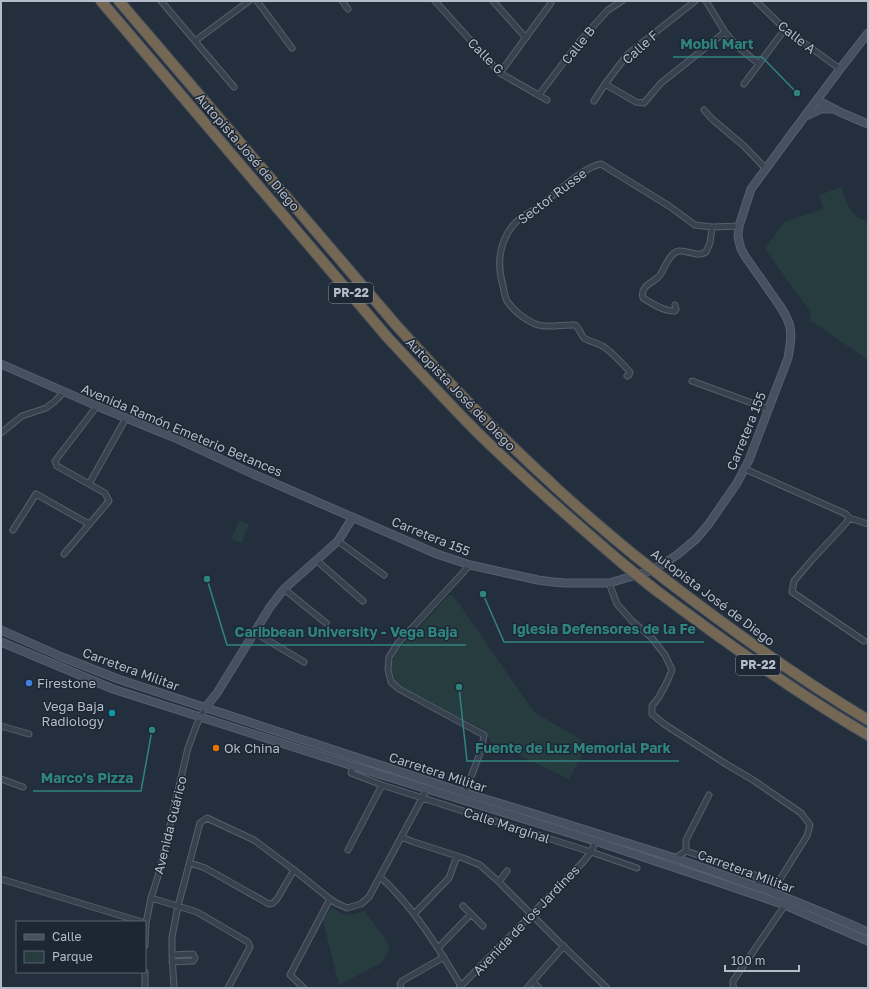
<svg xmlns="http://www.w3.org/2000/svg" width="869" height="989" font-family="'Golos Text',sans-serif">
<rect width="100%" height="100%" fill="#242f3e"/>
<path fill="#263c3f" d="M841,187c6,17 9,29 27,35v138l-58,-40 1,-7 -46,-64 19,-27 39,-13 -4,-14z
M239,520l10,5 -7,18 -10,-4z
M449,595h4l81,117 54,32 -19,35 -78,-37 -5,-9 -6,-5 -74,-39c-3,-1 -6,-3 -9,-5 -9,-9 -6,-23 0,-33z
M333,908c15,9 15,8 32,3l23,32 2,6 -9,14 -42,22 -16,-64 7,-12z"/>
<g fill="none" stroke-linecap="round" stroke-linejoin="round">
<g stroke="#565f6c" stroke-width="7">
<path id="street" d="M161,1l73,86
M257,1l35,47
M342,1l6,8
M435,1l65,72 47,27
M493,1l33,37
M706,1l19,31 12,14 22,18
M756,1l29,28 55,40
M195,41l54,-40
M500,73l51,-70 -1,-2
M605,84l31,18 8,1 17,-20 64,-51
M744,84l41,-55
M539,95l40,-53 29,-32 14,-9
M594,101l11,-17 23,-30 67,-53
M704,110l8,9 32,27 22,23
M675,305l1,4 -1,2c-10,1 -24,-8 -32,-13 -1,-4 -1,-6 1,-9 3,-6 12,-8 16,-14 5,-7 9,-22 19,-24 10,-1 18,7 27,1l4,-9 2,-16
M627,376l2,-1 1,-3c-8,-9 -16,-18 -26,-25 -6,-4 -16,-6 -20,-9 -4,-4 -4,-10 -9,-13 -13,-1 -27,4 -40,-1 -11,-5 -21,-13 -28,-23 -2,-4 -3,-10 -4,-15 -6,-21 -4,-43 10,-61 7,-8 18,-13 27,-19 5,-3 8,-7 12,-10 14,-11 31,-28 49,-32l68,42 26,19 17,2 27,-1
M692,381l76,28
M1,433l21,-17 24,-8 8,-6 10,-10
M745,469l101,45 3,4
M89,484l37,-66
M849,518l-3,5 -35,38 -17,20 -2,11 72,49
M849,518l19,6
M13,530l23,-36 53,30
M338,541l46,34
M64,554l45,-53 -4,-8 -48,-27 -2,-5 42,-55
M316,560l47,41
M609,583l8,21 15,17 19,16 14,18 7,15 -5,12 -8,15 -7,9v8l12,10 62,40 27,16 48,33 9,12 -3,11 -35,56
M284,589l42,34
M254,632l50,30
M1,726l28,8
M353,766l-2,7 31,12 209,67 46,16
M1,779l22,8
M465,793l17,-45 2,-13 -85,-46 -8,-7 -3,-12 1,-13 9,-14 72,-78
M401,837l13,5 49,16 17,7 19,17 61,61 46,44
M348,850l34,-65
M686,851l69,24 7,13
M686,851v-11l23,-45
M675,858l11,-7
M190,863l15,5 64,36 4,-1 4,-4 17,-29
M380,877c10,8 17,17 26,27 21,25 38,53 55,82
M1,879l141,43
M499,882l8,-11
M151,898l46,14 51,30 2,5 -22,41
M463,906l20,20
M414,914l35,-36 8,-22
M145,945l1,-22 5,-25 7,-22 30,-128 9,-24 8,-16
M438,948l33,-34
M172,955l21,-1 2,4 -2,3 -21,1
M145,972v16
M533,982l6,6
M174,988l-2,-33v-18l6,-31 22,-83 7,-5 47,22 40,30 36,29 6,4 11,5 14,-4 8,-7 58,-108
M304,988l-14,-13 40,-76
M401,988l-1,-4 2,-3 42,-24
M459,988l124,-126 8,-10 5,-12
M527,988l37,-42
M734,988l-1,-2v-5l52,-76"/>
</g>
<g stroke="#565f6c" stroke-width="9">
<path id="secondary" d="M817,100l25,13 26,11
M806,116l15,-7h12
M1,364l96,42 76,31 80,37 184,80 33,11 68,15 15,2 12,1h44l38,-11 16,-8 14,-9 19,-16 12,-14 29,-42 12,-23 39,-102c2,-11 4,-21 2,-31 -3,-13 -13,-25 -20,-35 -8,-12 -17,-24 -25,-36l-4,-7 -2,-8 -1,-5 1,-10 12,-37 36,-49 53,-71 28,-36
M1,630l61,27 56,22 347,114 73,22 137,43 97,34 59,24 37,16
M1,642l112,47 240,77 242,75 90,30 100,34 83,36
M205,708l12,-15 53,-86 14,-18 54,-48 15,-24"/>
</g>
<g stroke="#434c59" stroke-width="12">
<path id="highway" d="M101,1l287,337c30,32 59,64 90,95 46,45 95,88 144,130
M119,1l277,324c49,54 99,107 153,156 27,26 56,50 85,74
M666,580c65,50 132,98 202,140
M653,588c69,52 140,103 215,147"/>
</g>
<use href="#street" stroke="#38414e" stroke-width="5"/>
<use href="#secondary" stroke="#465061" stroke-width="7"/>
<use href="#highway" stroke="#746855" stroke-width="10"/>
<g stroke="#434c59" stroke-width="12" stroke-linecap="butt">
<path id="highway-bridge" d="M634,555l32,25
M622,563l31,25"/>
</g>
<use href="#highway-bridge" stroke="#746855" stroke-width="10"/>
</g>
<circle fill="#3f7fe0" stroke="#1d2633" stroke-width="1.5" cx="29" cy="683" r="4"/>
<circle fill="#0f9aa8" stroke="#1d2633" stroke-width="1.5" cx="112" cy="713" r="4"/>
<circle fill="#e8710a" stroke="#1d2633" stroke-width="1.5" cx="216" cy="748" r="4"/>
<g text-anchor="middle" stroke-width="3" stroke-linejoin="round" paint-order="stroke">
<g fill="#1d2633" stroke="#878f9c" stroke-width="1">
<rect x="329" y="283" width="44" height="20" rx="3"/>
<rect x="736" y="655" width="44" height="20" rx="3"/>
</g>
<g font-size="12" font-weight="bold" fill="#b4bcc9">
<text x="351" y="297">PR-22</text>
<text x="758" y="669">PR-22</text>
</g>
<g font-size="13" fill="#b4bcc9" stroke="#1d2633">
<text transform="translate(797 37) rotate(38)" y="5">Calle A</text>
<text transform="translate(578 45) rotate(-51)" y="5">Calle B</text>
<text transform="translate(640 47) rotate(-42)" y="5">Calle F</text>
<text transform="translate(486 56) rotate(45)" y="5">Calle G</text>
<text transform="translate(248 152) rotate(49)" y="5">Autopista José de Diego</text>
<text transform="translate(552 196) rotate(-37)" y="5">Sector Russe</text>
<text transform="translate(461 394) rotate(46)" y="5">Autopista José de Diego</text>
<text transform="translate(182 430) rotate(23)" y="5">Avenida Ramón Emeterio Betances</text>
<text transform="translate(746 431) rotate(-68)" y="5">Carretera 155</text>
<text transform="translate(431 536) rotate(22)" y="5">Carretera 155</text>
<text transform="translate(713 597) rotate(37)" y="5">Autopista José de Diego</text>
<text transform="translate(131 669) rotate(20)" y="5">Carretera Militar</text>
<text transform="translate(438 772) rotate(18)" y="5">Carretera Militar</text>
<text transform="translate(170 825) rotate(-76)" y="5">Avenida Guárico</text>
<text transform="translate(507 825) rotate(18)" y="5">Calle Marginal</text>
<text transform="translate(746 871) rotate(20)" y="5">Carretera Militar</text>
<text transform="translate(526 920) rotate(-46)" y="5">Avenida de los Jardines</text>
</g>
<g font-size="13" fill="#b4bcc9" stroke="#1d2633" text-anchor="start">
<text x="37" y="688">Firestone</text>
<text x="104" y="711" text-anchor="end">Vega Baja<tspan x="104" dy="15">Radiology</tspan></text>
<text x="224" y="753">Ok China</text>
</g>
</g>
<path fill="none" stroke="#308480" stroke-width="1.5" d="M797 93L762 57H673M483 594L504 642H704M207 579L227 645H466M459 687L467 761H679M152 730L141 791H33"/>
<g fill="#308480" stroke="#1d2633" stroke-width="1.5">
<circle cx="797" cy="93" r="4"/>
<circle cx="483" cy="594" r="4"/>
<circle cx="207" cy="579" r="4"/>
<circle cx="459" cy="687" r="4"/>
<circle cx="152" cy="730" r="4"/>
</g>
<g font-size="14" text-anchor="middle" font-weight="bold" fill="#308480" stroke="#1d2633" stroke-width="3" stroke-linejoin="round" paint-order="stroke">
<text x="717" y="49">Mobil Mart</text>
<text x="604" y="634">Iglesia Defensores de la Fe</text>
<text x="346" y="637">Caribbean University - Vega Baja</text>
<text x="573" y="753">Fuente de Luz Memorial Park</text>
<text x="87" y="783">Marco's Pizza</text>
</g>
<rect width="869" height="989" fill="none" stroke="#b4bcc9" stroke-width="4"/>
<rect x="16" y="921" width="130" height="52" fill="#1d2633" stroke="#59626f"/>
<rect x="24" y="934" width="20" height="6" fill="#465061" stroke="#59626f"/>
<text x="52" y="941" font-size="12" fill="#b4bcc9">Calle</text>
<rect x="24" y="951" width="20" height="12" fill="#263c3f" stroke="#59626f"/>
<text x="52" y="961" font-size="12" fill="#b4bcc9">Parque</text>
<path d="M725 965v6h74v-6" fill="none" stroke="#b4bcc9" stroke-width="2"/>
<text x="731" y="965" font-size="12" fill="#b4bcc9" stroke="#1d2633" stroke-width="3" paint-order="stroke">100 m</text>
</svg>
